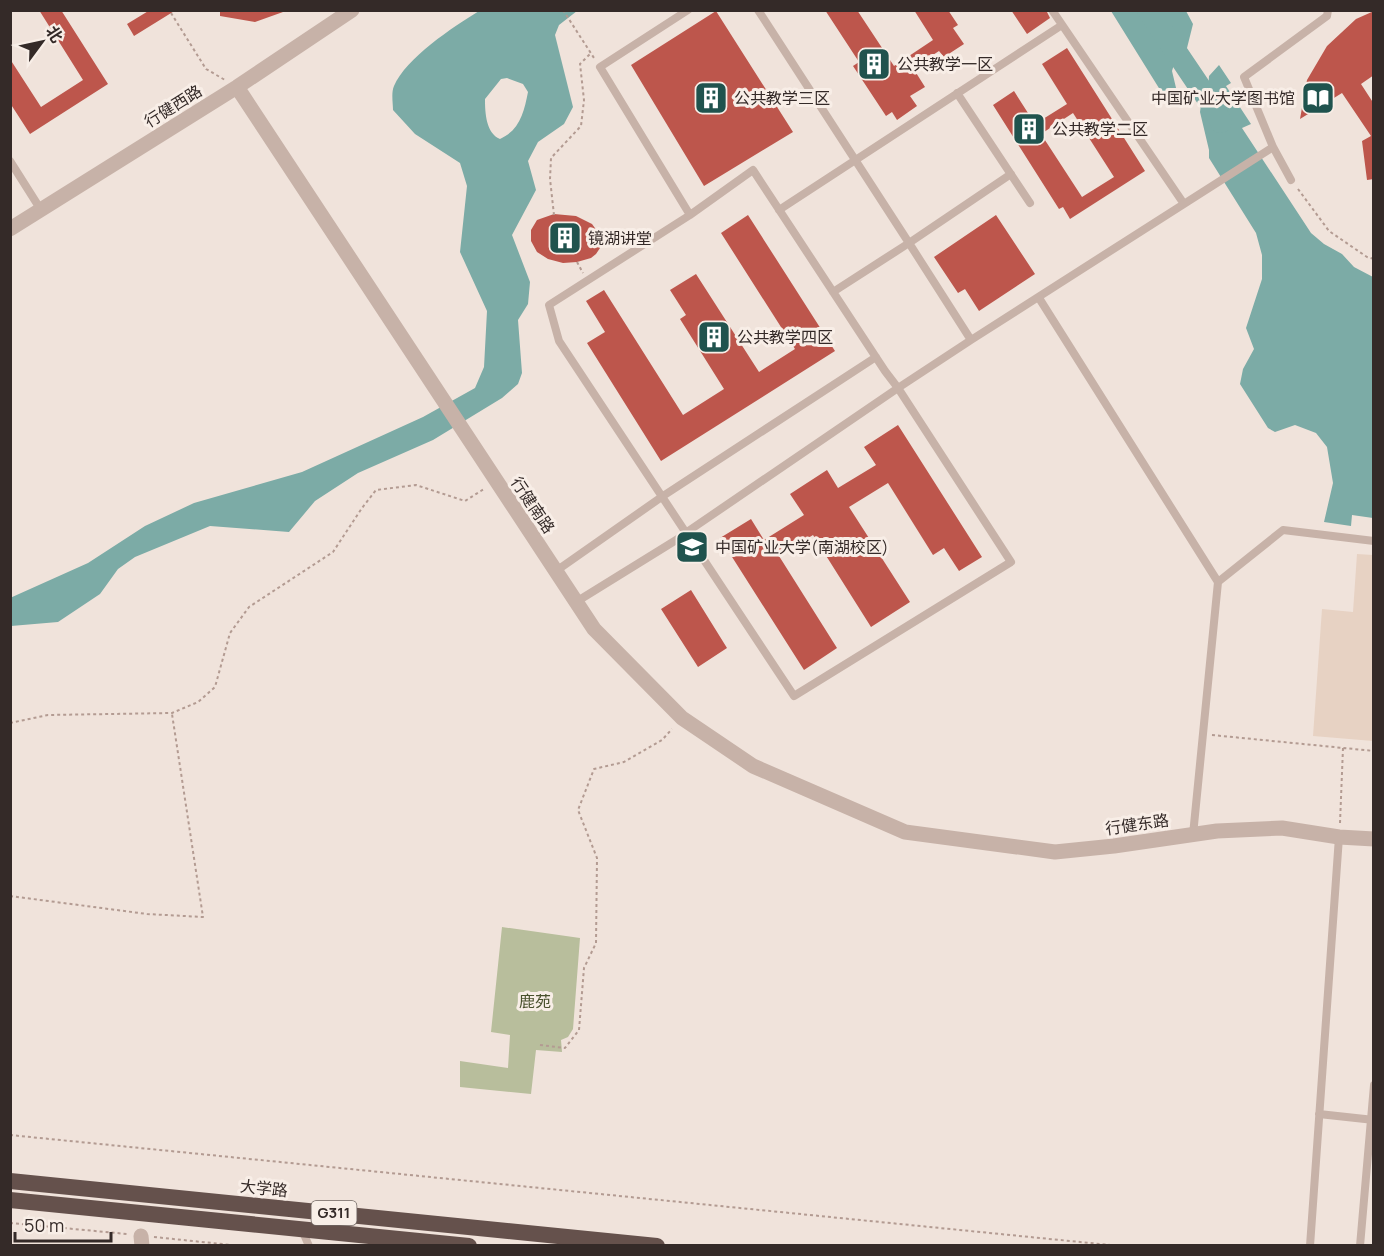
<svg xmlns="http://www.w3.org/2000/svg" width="1384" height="1256" font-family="Manrope,'Noto Sans SC',sans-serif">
<rect width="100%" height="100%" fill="#f0e3db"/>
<path fill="#b8be9c" d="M502,927l78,11 -7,91 -5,8 -7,3 1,12 -26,-2 -5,44 -71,-7v-26l48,7 2,-33 -19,-3z"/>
<path fill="#e7d2c3" d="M1357,554l16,1v186l-60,-5 9,-127 31,3z"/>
<path fill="#7caba6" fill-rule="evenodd" d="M479,11h98l-18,14 -4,10 18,72 -9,17 -26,18 -10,19 8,29 -24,45 18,47 -2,22 -10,16 4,53 -4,11 -16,14 -69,42 -75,33 -43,28 -26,31 -79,-6 -75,31 -17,12 -18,25 -42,28 -47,4 -1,-28 78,-35 57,-37 49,-23 108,-31 121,-55 52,-29 9,-21 3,-56 -27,-59 7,-66 -7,-23 -45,-29 -22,-24c0,-7 -2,-17 1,-24 12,-28 59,-59 85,-75zM507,78l16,6 5,8c-4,20 -8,38 -28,47 -14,-6 -15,-26 -15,-40l16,-20z
M1111,11h75l7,13 -6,24 -11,10 -4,13 5,21 -4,5 -6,2 -5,-6z
M1219,65l12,18 -5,3 25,38 -9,4 69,105 13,11 18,10 12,13 19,10v241l-21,-3 -1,11 -27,-4 9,-39 -6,-36 -11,-14 -21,-8 -20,7 -7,-4 -28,-44 3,-15 11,-20 -8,-21 16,-49v-24l-6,-22 -47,-75v-8l-9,-38 1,-7 7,-14 1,-15z"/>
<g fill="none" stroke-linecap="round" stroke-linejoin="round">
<path stroke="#7caba6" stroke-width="22" d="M1148,10l64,95 9,17"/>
</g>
<path fill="#bd564c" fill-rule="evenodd" d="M39,10h22l47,74 -78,50 -20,-31v-44l31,48 42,-27z
M150,10h26l-42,26 -7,-12z
M220,10h63v2l-28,10 -35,-6z
M825,10h32l37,56 39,-26 -19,-30h34l10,15 -5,3 11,16 -20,13 -5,-6 -26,17 12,19 -15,9 7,10 -20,14 -5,-8 -6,4 -33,-50 6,-4z
M1011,10h35l4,8 -23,16z
M716,11l77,121 -89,54 -73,-121z
M1374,11v64l-13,9 13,20v75l-7,1 -5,-39 9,-5 -29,-43 -42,26 7,-39 20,-34 29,-27z
M1067,48l78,123 -75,48 -7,-12 -4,2 -66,-104 21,-14 21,33 32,-20 -25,-40zM1073,113l41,64 -32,20 -41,-63z
M554,214l22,2 16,8 8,11v13l-4,6 -5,4 -14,4 -14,1 -15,-4 -11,-7 -6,-11v-11l6,-10z
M748,215l87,136 -174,110 -74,-118 18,-11 -19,-31 18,-11 79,125 41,-26 -44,-70 6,-4 -16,-25 26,-16 63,98 36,-23 -74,-116z
M996,215l39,59 -56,37 -14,-22 -7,4 -24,-36z
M898,425l84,132 -23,14 -15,-23 -11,7 -45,-72 -39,24 61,95 -39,25 -58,-92 -34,21 58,92 -33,22 -84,-132 31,-19 13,21 40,-25 -14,-21 37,-24 11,18 38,-23 -12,-18z
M691,590l36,58 -29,19 -37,-58z"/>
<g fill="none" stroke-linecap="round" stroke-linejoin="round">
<path stroke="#b39b92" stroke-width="2" stroke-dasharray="3 3" stroke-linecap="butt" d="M563,10l31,48
M171,13l35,56 19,11
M1298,189l31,42 38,26 7,2
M554,215l-4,-36 1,-21 30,-32 3,-26 -4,-36 11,-11
M577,262l6,11
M10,723l38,-8 124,-2 26,-11 17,-15 15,-54 19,-26 84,-55 29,-44 14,-18 40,-5 49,16 19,-12
M1212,735l162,16
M1340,823l3,-75
M10,896l137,18 56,3 -31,-203
M540,1045l25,3 14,-18 5,-62 12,-25 1,-85 -19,-48 16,-41 30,-7 38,-22 10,-11
M10,1135l1110,111
M10,1223l117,11
M154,1237l87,9"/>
<path stroke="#c7b2a8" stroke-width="8" d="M688,10l-88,57 90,148 63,-45 132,201 13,17 73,-48 -62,-97 -76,49
M758,10l151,233 102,-69
M1052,10l132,194
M957,93l73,110
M1273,147l-29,-70 83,-61 1,-6
M10,161l31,49
M779,210l283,-185
M1039,298l179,284 -25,253
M971,340l302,-193 18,33
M556,571l107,-75 213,-139
M1218,582l65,-52 91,11
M576,602l105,-65 6,-5 211,-144 113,174 -217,134 -235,-355 -10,-36 141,-90
M1319,1114l55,6
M302,1230l7,16
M1310,1246l29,-409
M1360,1246l14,-161"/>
<path stroke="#c7b2a8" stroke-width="15" d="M237,87l357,542 88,89 71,48 152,66 150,20 59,-6 103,-15 65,-3 57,9 35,2
M10,229l227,-142 115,-77
M141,1236l1,10"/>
<path stroke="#65514c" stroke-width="16" d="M10,1181l647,65
M10,1200l459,46"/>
</g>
<defs>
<g id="building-square" transform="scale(1.725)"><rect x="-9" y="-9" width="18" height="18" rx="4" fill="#20534e" stroke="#f8eee7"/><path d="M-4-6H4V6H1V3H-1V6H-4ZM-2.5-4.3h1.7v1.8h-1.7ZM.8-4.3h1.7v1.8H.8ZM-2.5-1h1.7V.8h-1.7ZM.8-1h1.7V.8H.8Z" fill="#fff"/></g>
<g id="library-square" transform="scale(1.725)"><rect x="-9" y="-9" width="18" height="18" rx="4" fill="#20534e" stroke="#f8eee7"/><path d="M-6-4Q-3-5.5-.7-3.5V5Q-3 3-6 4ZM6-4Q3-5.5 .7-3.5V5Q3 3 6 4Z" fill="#fff"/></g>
<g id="university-square" transform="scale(1.725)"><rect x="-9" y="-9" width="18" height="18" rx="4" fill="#20534e" stroke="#f8eee7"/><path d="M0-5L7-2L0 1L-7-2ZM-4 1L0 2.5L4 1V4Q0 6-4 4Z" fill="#fff"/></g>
</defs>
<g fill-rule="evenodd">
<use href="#building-square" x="874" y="64"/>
<use href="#building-square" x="711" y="98"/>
<use href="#library-square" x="1318" y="98"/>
<use href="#building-square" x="1029" y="129"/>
<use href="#building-square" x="565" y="238"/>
<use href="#building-square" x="714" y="337"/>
<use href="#university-square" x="692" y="547"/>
</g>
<g text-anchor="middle" stroke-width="6" stroke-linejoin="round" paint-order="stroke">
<rect fill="#f8eee7" stroke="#6f6561" stroke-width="1.5" x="311.5" y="1201" width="45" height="24" rx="4.5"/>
<g font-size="15" font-weight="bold" fill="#342a28">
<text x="334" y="1218">G311</text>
</g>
<g font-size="16" fill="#342a28" stroke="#f8eee7" text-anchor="start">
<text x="897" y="70">公共教学一区</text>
<text x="734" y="104">公共教学三区</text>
<text x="1295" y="104" text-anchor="end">中国矿业大学图书馆</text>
<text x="1052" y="135">公共教学二区</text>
<text x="588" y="244">镜湖讲堂</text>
<text x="737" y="343">公共教学四区</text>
<text x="715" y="553">中国矿业大学(南湖校区)</text>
</g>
<g font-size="16" fill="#342a28" stroke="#f8eee7">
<text transform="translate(173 106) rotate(-32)" y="6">行健西路</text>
<text transform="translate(533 505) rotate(56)" y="6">行健南路</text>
<text transform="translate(1137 824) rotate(-8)" y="6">行健东路</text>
<text transform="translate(264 1188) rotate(6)" y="6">大学路</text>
</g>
<g font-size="16" fill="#49512d" stroke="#f8eee7">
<text x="535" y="1007">鹿苑</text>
</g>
</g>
<rect width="1384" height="1256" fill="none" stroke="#342a28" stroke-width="24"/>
<g transform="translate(42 42) rotate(57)" stroke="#f8eee7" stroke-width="4.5" paint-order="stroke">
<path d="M0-4.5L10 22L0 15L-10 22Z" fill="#342a28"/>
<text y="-9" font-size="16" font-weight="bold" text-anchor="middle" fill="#342a28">北</text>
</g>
<path d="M15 1232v9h96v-9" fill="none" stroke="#342a28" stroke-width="3"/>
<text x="24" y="1232" font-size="18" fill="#342a28" stroke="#f8eee7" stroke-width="4.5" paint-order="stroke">50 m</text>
</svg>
